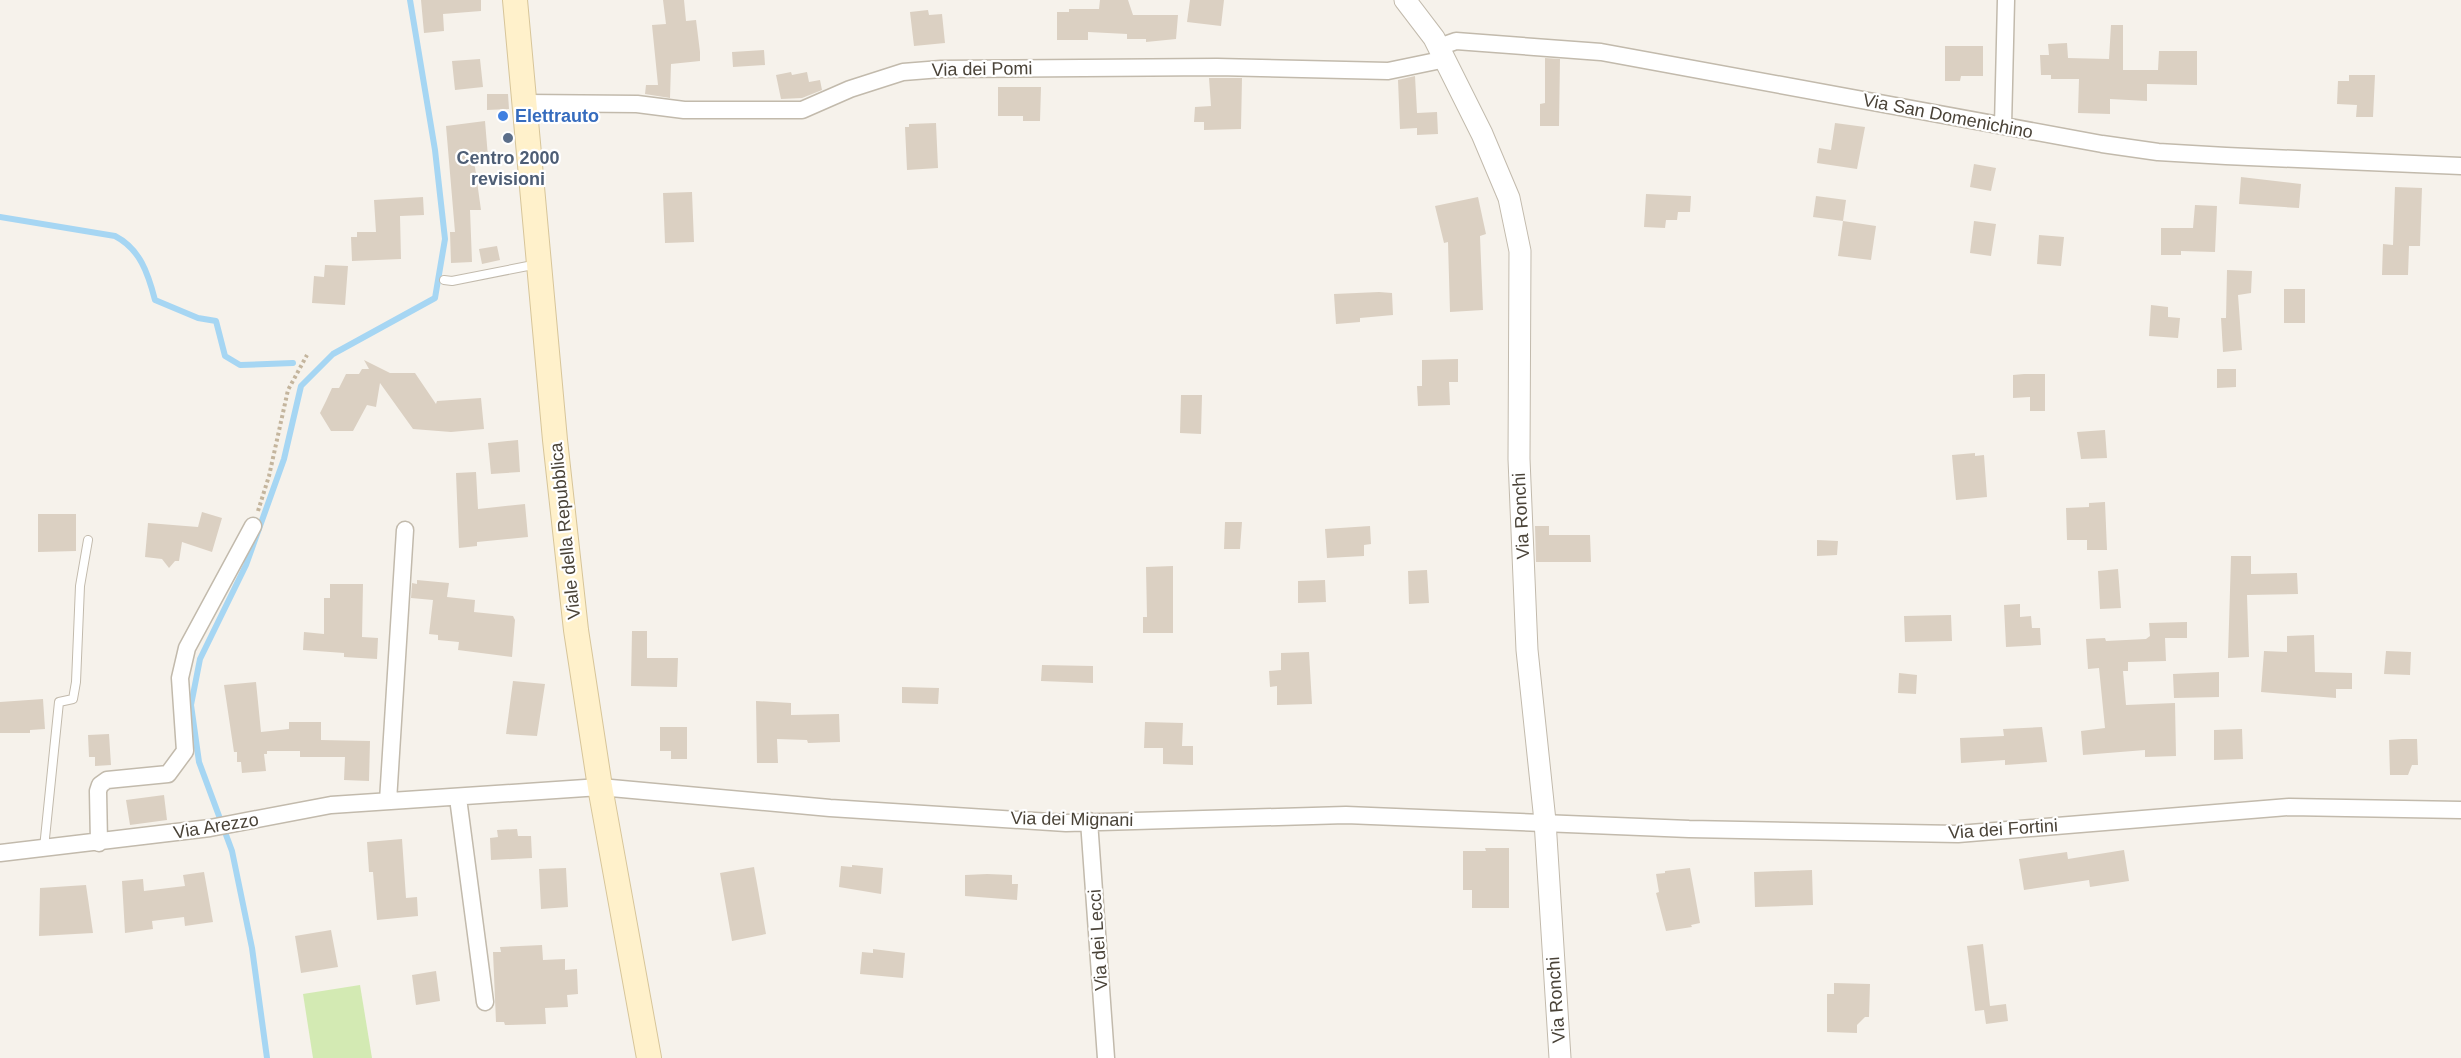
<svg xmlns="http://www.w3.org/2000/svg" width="2461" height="1058" font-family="Helvetica,sans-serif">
<rect width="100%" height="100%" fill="#f6f2eb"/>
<path fill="#d3eab3" d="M360,985l12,73h-59l-10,-64z"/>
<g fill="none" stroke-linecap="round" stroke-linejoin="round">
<path stroke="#a6d6f3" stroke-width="6" d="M0,217l115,19c25,13 33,37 40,64l43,18 18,3 9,35 15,9 53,-2
M267,1058l-15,-110 -20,-97 -33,-89 -8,-57 9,-46 46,-94 38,-106 17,-73 32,-32 102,-56 10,-59 -10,-89 -25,-150"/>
</g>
<path fill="#dbd0c2" d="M421,0h60v11l-38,3 1,17 -20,2z
M663,0h21l2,21 10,-1 4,32v9l-29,3 -1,34 -25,-4 1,-9h12l-6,-60 14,-1z
M1100,0h28l5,15h45l-2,24 -30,3v-3h-19v-5l-39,-2v8h-31v-28h12v-3h30z
M1190,0h34l-3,26 -34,-4z
M928,10l1,5 13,-1 3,29 -31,3 -4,-34z
M2111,25h12v45h35l1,-19h38v34l-50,-1v17l-37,-2v15l-32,-1 1,-34h-28v-4h-10l-1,-20h9l-1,-11 19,-1 1,15 41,1z
M1945,46h38v30h-22l-1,5h-15z
M764,50l1,15 -32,2 -1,-15z
M1545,58l15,1 -1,67h-19v-22l5,-1z
M480,59l3,28 -28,3 -3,-29z
M791,72l1,3 15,-3 2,10 11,-2 2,10 -20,8 -21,1 -5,-24z
M2349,75h26l-2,42h-17l1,-12 -20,-1 1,-23h11z
M1415,76l2,37 20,-1 1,22 -21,1v-7l-17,1 -2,-49z
M1209,78h33l-1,51 -37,1v-8h-10l1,-15 16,-1z
M998,87h43l-1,34h-17v-5h-25z
M487,94h21l1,15 -22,1z
M485,121l3,36 -14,3 7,50h-11l2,52 -21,1 -1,-31h5l-9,-106z
M936,123l2,45 -31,2 -2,-43h4v-3z
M1835,123l30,4 -8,42 -40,-6 2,-15 12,2z
M1974,164l22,4 -5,23 -21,-4z
M2241,177l60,7 -2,24 -60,-4z
M2395,187l27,1 -2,58h-11l-1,29h-26l1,-31 10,1z
M692,192l2,50 -29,1 -2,-50z
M1646,194l45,2 -1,16h-12l-1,8h-11l-1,8 -21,-1z
M1816,196l30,4 -3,21 -30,-4z
M423,197l1,18 -24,1 1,43 -49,2 -1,-24h6v-5h19l-2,-32z
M1478,197l8,37 -6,2 3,74 -33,2 -2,-70 -4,1 -9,-37z
M2195,205l22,1 -2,46 -34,-1v4h-20v-27h32z
M1843,221l33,5 -5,34 -33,-4z
M1974,221l22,3 -5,32 -21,-3z
M2039,235l25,2 -3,29 -24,-2z
M497,246l3,14 -18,4 -3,-15z
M325,265l23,1 -3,39 -33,-2 2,-27 10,1z
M2227,270l25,1 -1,22 -13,2 4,55 -19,2 -2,-34h5z
M2284,289h21v34h-21z
M1379,292l13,1 1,22 -33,3v4l-24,2 -2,-30z
M2151,305l17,2v10l12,1 -2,20 -29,-2z
M1458,359v23h-9l1,23 -32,1 -1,-20h5v-26z
M364,360l26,13h25l21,31 1,-3 44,-3 3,31 -33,3 -38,-3 -33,-46 -4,24 -9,-2 -14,26h-22l-11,-18 6,-12 6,-13h7l7,-14h13l3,-5h7z
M2217,369h19v18l-19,1z
M2024,374h21v37h-15v-14l-17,1v-23z
M1181,395h21l-1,39 -21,-1z
M2105,430l2,28 -26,1 -4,-27z
M518,440l2,32 -29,2 -3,-31z
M1975,453v3l9,-1 3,42 -31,3 -4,-45z
M476,472l2,37 47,-5 3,33 -51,5v4l-18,2 -3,-75z
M2105,502l2,48h-20v-10h-20l-1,-32 23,-1v-4z
M202,512l20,6 -10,34 -30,-10 -3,19h-4l-6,7 -7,-9 -17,-2 3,-34 50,4z
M38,514h38v37l-38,1z
M1225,522h17l-2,27h-16z
M1370,526l1,18 -7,1v11l-37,2 -2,-29z
M1535,526h14v9h41l1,27h-55z
M1817,540l21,1 -1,14 -20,1z
M2231,556h20v18l46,-1 1,21 -51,1 2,62 -21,1z
M1173,566v67h-30v-16h4l-1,-50z
M2118,569l3,39 -21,1 -2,-38z
M1427,570l2,33 -20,1 -1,-33z
M417,580l32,3 -2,14 28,3 -1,12 39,4 2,4 -3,37 -54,-7 1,-8 -21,-2v-5l-9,-1 4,-34 -22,-2 1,-15 5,1z
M1325,580l1,22 -28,1v-22z
M330,584h33l-1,53 16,1 -1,21 -33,-2v-4l-41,-3 1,-18 20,2v-36h6z
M2020,604v13l11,-1 1,12h8l1,17 -35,2 -2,-42z
M1951,615l1,26 -47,1 -1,-26z
M2187,622v16h-22l1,23 -38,1v9h-5l3,34 49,-2 1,53 -31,1v-7l-62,5 -2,-24 24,-3 -6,-60 -11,1 -2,-30 19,-1 1,3 40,-2 4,-3 -1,-13z
M632,631h15v27h31l-1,29 -46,-1z
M2314,635l1,37 37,1v16h-16v9l-75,-6 3,-41 23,1v-16z
M2386,651l25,1 -1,23 -26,-1z
M1309,652l3,52 -35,1v-19l-7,1 -1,-16 12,-1v-17z
M1042,665l51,1v17l-52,-2z
M2219,672v25l-45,1 -1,-24z
M1899,673l18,2 -1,19 -18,-1z
M513,681l32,3 -8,52 -31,-2z
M256,682l5,50 28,-3v-7h32v18l49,1 -1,40 -25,-1 1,-23h-45v-6h-33v3h-3l2,17 -24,2 -1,-11h-4v-10h-3l-10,-67z
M902,687l37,1 -1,16 -36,-1z
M43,699l2,30 -15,1v3h-30v-31z
M756,701l35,2v12l48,-1 1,28 -32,1 -1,-3 -30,-1 1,24h-21z
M1145,722l38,1 -1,23h11v19l-30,-1v-16h-19z
M660,727h27v32h-16v-8h-11z
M2042,727l5,35 -42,3v-5l-44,3 -1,-25 44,-2 -1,-7z
M2242,729l1,30 -29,1v-30z
M109,734l2,31 -16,1v-9h-6l-1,-22z
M2402,739h15l1,26h-6l-4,10h-18l-1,-35z
M164,795l3,25 -37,5 -4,-25z
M517,829l1,7h13l1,22 -41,2 -1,-22 8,-1 -1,-7z
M402,839l4,59 11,-1 1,19 -41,4 -4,-48h-4l-2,-30z
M1485,848h24v60h-37v-18h-9v-39h23z
M2124,850l5,31 -39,6 -1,-7 -65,10 -5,-31 48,-7 1,7z
M852,865l31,3 -2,26 -42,-7 2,-21 11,1z
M754,867l12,67 -34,7 -12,-68z
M566,868l2,39 -27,2 -2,-40z
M1690,868l10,55 -9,2 1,2 -26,4 -10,-38 3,-1 -3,-18 9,-1v-2z
M1812,870l1,35 -58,2 -1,-35z
M204,872l9,50 -28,4 -1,-9 -32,4 1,8 -28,4 -3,-52 21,-2 1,12 41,-5 -2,-11z
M987,874l25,1v9h6l-1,16 -52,-4v-21z
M86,885l7,48 -54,3 1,-48z
M331,930l7,37 -37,6 -6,-37z
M1983,944l7,62 16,-2 2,17 -22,3 -2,-14 -9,1 -8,-65z
M542,945l1,15 22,-1v11l12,-1 1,25 -11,1 1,12 -23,1 1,16 -41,1 -1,-3h-8l-3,-70h8l-1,-5z
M873,949l32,4 -2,25 -43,-4 2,-22 11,1z
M436,971l4,30 -24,4 -4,-30z
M1834,983l36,1 -1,33h-4l-8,8v8l-30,-1v-38h7z"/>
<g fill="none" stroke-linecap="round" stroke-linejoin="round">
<g stroke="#c2baac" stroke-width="10">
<path id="service" d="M444,280l8,1 86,-17
M44,848l15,-146 14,-3 3,-17 4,-96 8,-46"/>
</g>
<g stroke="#c2baac" stroke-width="19">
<path id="minor" d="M1439,47l17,-6 145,11 501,92 56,8 68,4 235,10
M525,103l112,1 47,6h118l48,-21 53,-17 38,-3 276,-2 171,4 58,-12
M2003,126l3,-126
M458,798l27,204
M388,801l17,-271
M1089,821l17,237
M99,843l-1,-52 2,-6 7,-5 61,-6 17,-23 -5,-73 7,-30 66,-122
M0,853l210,-25 121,-23 269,-18 230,21 236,15 280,-8 343,14 269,5 331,-27 172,3"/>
</g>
<g stroke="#c2baac" stroke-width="23">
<path id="tertiary" d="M1405,0l29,38 48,96 27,64 11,53 -1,208 8,191 18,171 15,237"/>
</g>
<g stroke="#d7c599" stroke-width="26">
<path id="secondary" d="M515,0l40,440 21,190 24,157 49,271"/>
</g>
<path stroke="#c4b59d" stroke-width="4" stroke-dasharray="3 3" stroke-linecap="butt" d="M258,511l11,-35 19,-86 19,-35"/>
<use href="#service" stroke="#fff" stroke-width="8"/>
<use href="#minor" stroke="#fff" stroke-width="16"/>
<use href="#tertiary" stroke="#fff" stroke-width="21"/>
<use href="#secondary" stroke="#fff1cb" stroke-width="24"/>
</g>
<circle fill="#3f7fe0" stroke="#fff" stroke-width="2" cx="503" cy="116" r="6"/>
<circle fill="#5c6f8a" stroke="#fff" stroke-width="2" cx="508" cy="138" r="6"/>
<g text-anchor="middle" stroke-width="4.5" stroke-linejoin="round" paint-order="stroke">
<g font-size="18" fill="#4a4338" stroke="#fff">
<text transform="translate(982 69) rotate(-1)" y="6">Via dei Pomi</text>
<text transform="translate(1948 116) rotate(11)" y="6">Via San Domenichino</text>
<text transform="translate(1521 516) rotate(-93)" y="6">Via Ronchi</text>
<text transform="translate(565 531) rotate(-96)" y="6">Viale della Repubblica</text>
<text transform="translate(1072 819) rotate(1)" y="6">Via dei Mignani</text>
<text transform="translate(216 826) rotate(-9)" y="6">Via Arezzo</text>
<text transform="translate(2003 829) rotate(-4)" y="6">Via dei Fortini</text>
<text transform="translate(1098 940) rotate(-94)" y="6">Via dei Lecci</text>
<text transform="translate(1556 1000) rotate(-94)" y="6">Via Ronchi</text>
</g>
<g font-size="18" font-weight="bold" fill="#366cbe" stroke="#fff" text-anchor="start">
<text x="515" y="122">Elettrauto</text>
</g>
<g font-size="18" font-weight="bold" fill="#4e5e75" stroke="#fff">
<text x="508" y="164">Centro 2000<tspan x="508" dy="21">revisioni</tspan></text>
</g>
</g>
</svg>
